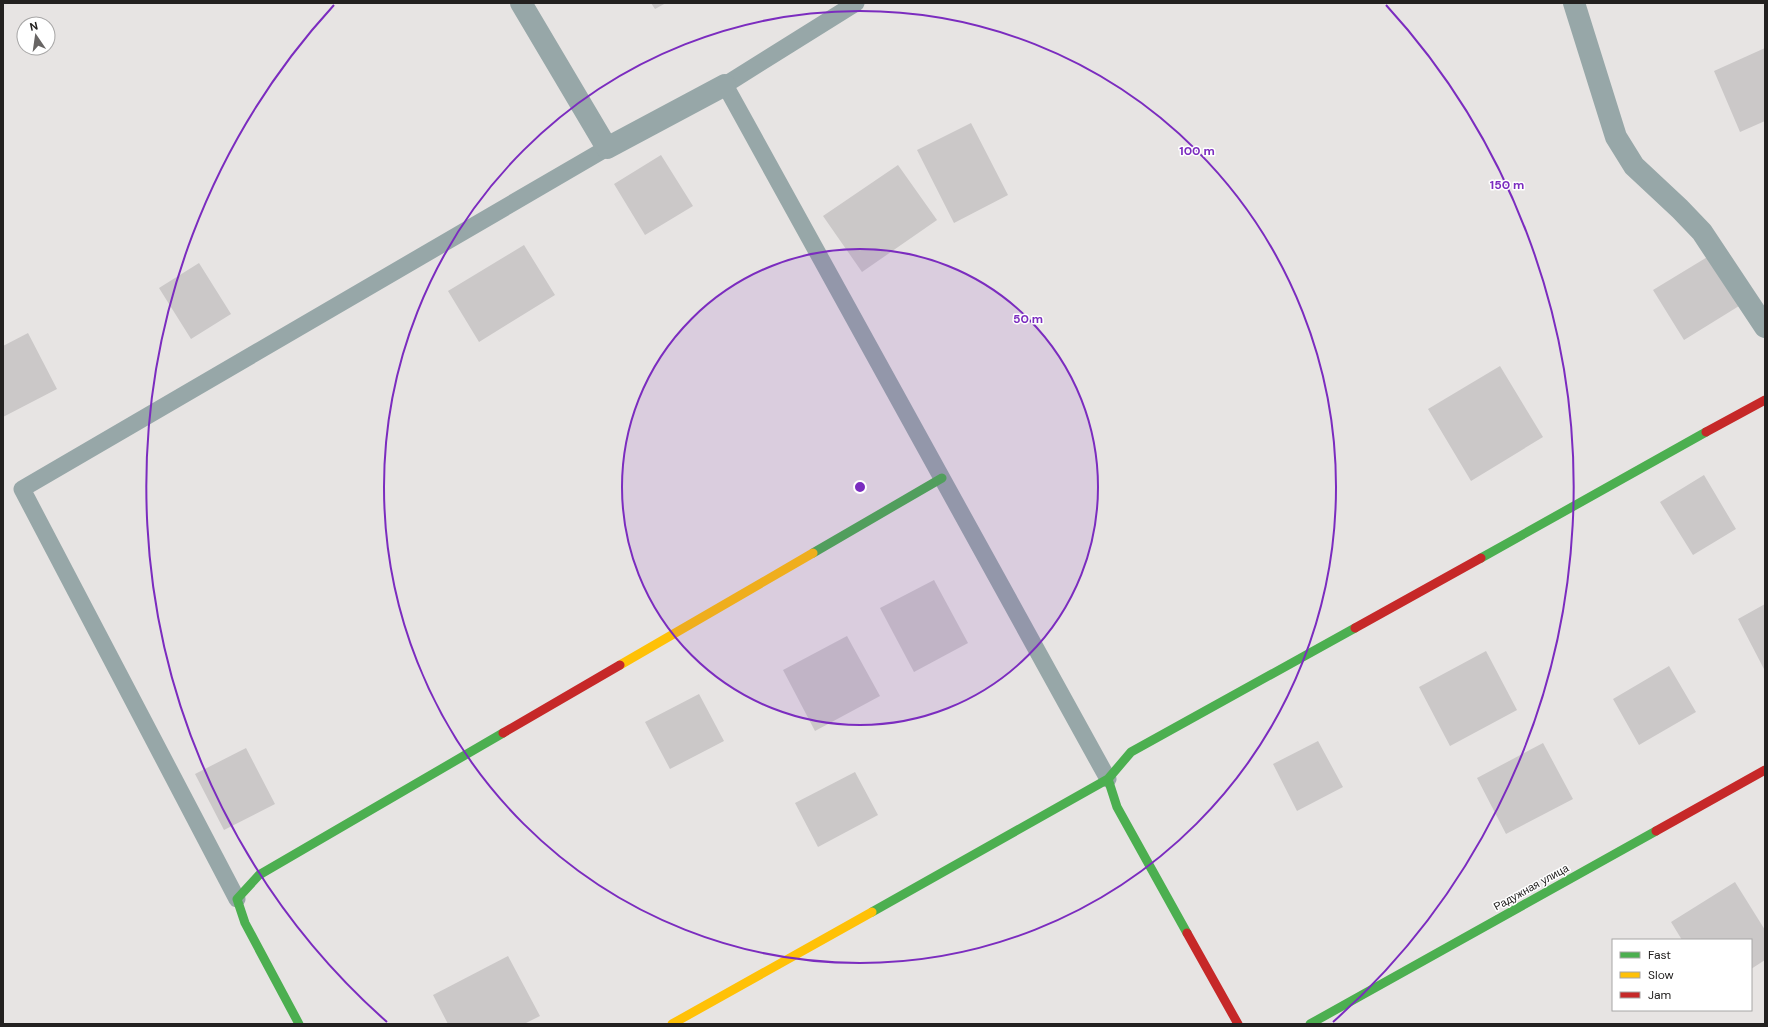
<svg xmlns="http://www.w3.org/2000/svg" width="1768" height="1027" font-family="'DM Sans',sans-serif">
<rect width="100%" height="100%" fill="#e7e4e3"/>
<path fill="#cbc8c8" d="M651,3h15l-11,6z
M1765,48v73l-25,11 -26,-61z
M971,123l37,72 -54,28 -37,-73z
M661,155l32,51 -48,29 -31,-51z
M898,165l39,55 -75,52 -39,-56z
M524,245l31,50 -76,47 -31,-51z
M1709,256l30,50 -55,34 -31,-50z
M199,263l32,51 -40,25 -32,-51z
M28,333l29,56 -54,28v-71z
M1500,366l43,71 -72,44 -43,-72z
M1704,475l32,54 -43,26 -33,-53z
M934,580l34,63 -54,29 -34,-64z
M1765,604v67l-27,-52z
M847,636l33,60 -65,35 -32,-61z
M1486,651l31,59 -67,36 -31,-59z
M1669,666l27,46 -57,33 -26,-46z
M699,694l25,47 -54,28 -25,-47z
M1318,741l25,46 -46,24 -24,-47z
M1543,743l30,56 -67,35 -29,-56z
M246,748l29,56 -51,26 -29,-56z
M855,772l23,43 -60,32 -23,-44z
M1735,882l30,48v30l-14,9v-29h-69l-11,-18z
M508,956l32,60 -16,8h-76l-15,-29z"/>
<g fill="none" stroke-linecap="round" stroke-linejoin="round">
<path stroke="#97a7a8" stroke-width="17" d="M856,3l-131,82 383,694
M237,899l-215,-410 585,-341"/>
<path stroke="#97a7a8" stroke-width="22" d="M521,3l86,145 118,-63
M1574,3l42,134 18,29 46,43 22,23 63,95"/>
<path stroke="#4caf50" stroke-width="9" d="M813,553l129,-75
M1481,558l225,-126
M872,912l236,-133
M1187,933l-70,-126 -9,-28 23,-27 224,-124
M299,1024l-54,-101 -8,-24 22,-24 244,-142
M1310,1024l346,-193"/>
<path stroke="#ffc107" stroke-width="9" d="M620,665l193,-112
M672,1024l200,-112"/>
<path stroke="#c62828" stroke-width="9" d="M1706,432l59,-32
M1355,628l126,-70
M503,733l117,-68
M1656,831l109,-61
M1187,933l51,91"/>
</g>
<circle cx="860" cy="487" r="238" fill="#7b2cbf" fill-opacity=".12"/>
<g fill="none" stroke="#7b2cbf" stroke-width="2">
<circle cx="860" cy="487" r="238"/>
<circle cx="860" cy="487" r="476"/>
<path d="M387 1022A714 714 0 0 1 334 5M1386 5A714 714 0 0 1 1333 1022"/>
</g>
<g text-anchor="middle" stroke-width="3" stroke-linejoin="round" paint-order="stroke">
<g font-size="11" fill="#232120" stroke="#fff">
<text transform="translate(1531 887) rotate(-29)" y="4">Радужная улица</text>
</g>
</g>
<circle cx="860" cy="487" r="6" fill="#7b2cbf" stroke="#fff" stroke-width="2"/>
<g font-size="12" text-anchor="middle" font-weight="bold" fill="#7b2cbf" stroke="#fff" stroke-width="3" stroke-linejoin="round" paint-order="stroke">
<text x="1197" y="155">100 m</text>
<text x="1507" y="189">150 m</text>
<text x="1028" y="323">50 m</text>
</g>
<rect width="1768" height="1027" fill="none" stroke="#232120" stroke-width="8"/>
<rect x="1612" y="939" width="140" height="72" fill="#ffffff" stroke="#a7a6a6"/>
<rect x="1620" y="952" width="20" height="6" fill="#4caf50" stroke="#a7a6a6"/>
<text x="1648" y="959" font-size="12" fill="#232120">Fast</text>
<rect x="1620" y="972" width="20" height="6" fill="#ffc107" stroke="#a7a6a6"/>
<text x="1648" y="979" font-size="12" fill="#232120">Slow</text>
<rect x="1620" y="992" width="20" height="6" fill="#c62828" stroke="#a7a6a6"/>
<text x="1648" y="999" font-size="12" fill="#232120">Jam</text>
<g transform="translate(36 36) rotate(347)"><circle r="19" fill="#ffffff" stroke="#a7a6a6"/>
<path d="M0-3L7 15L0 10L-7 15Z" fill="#686564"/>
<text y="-6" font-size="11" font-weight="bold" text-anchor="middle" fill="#232120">N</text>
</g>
</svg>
